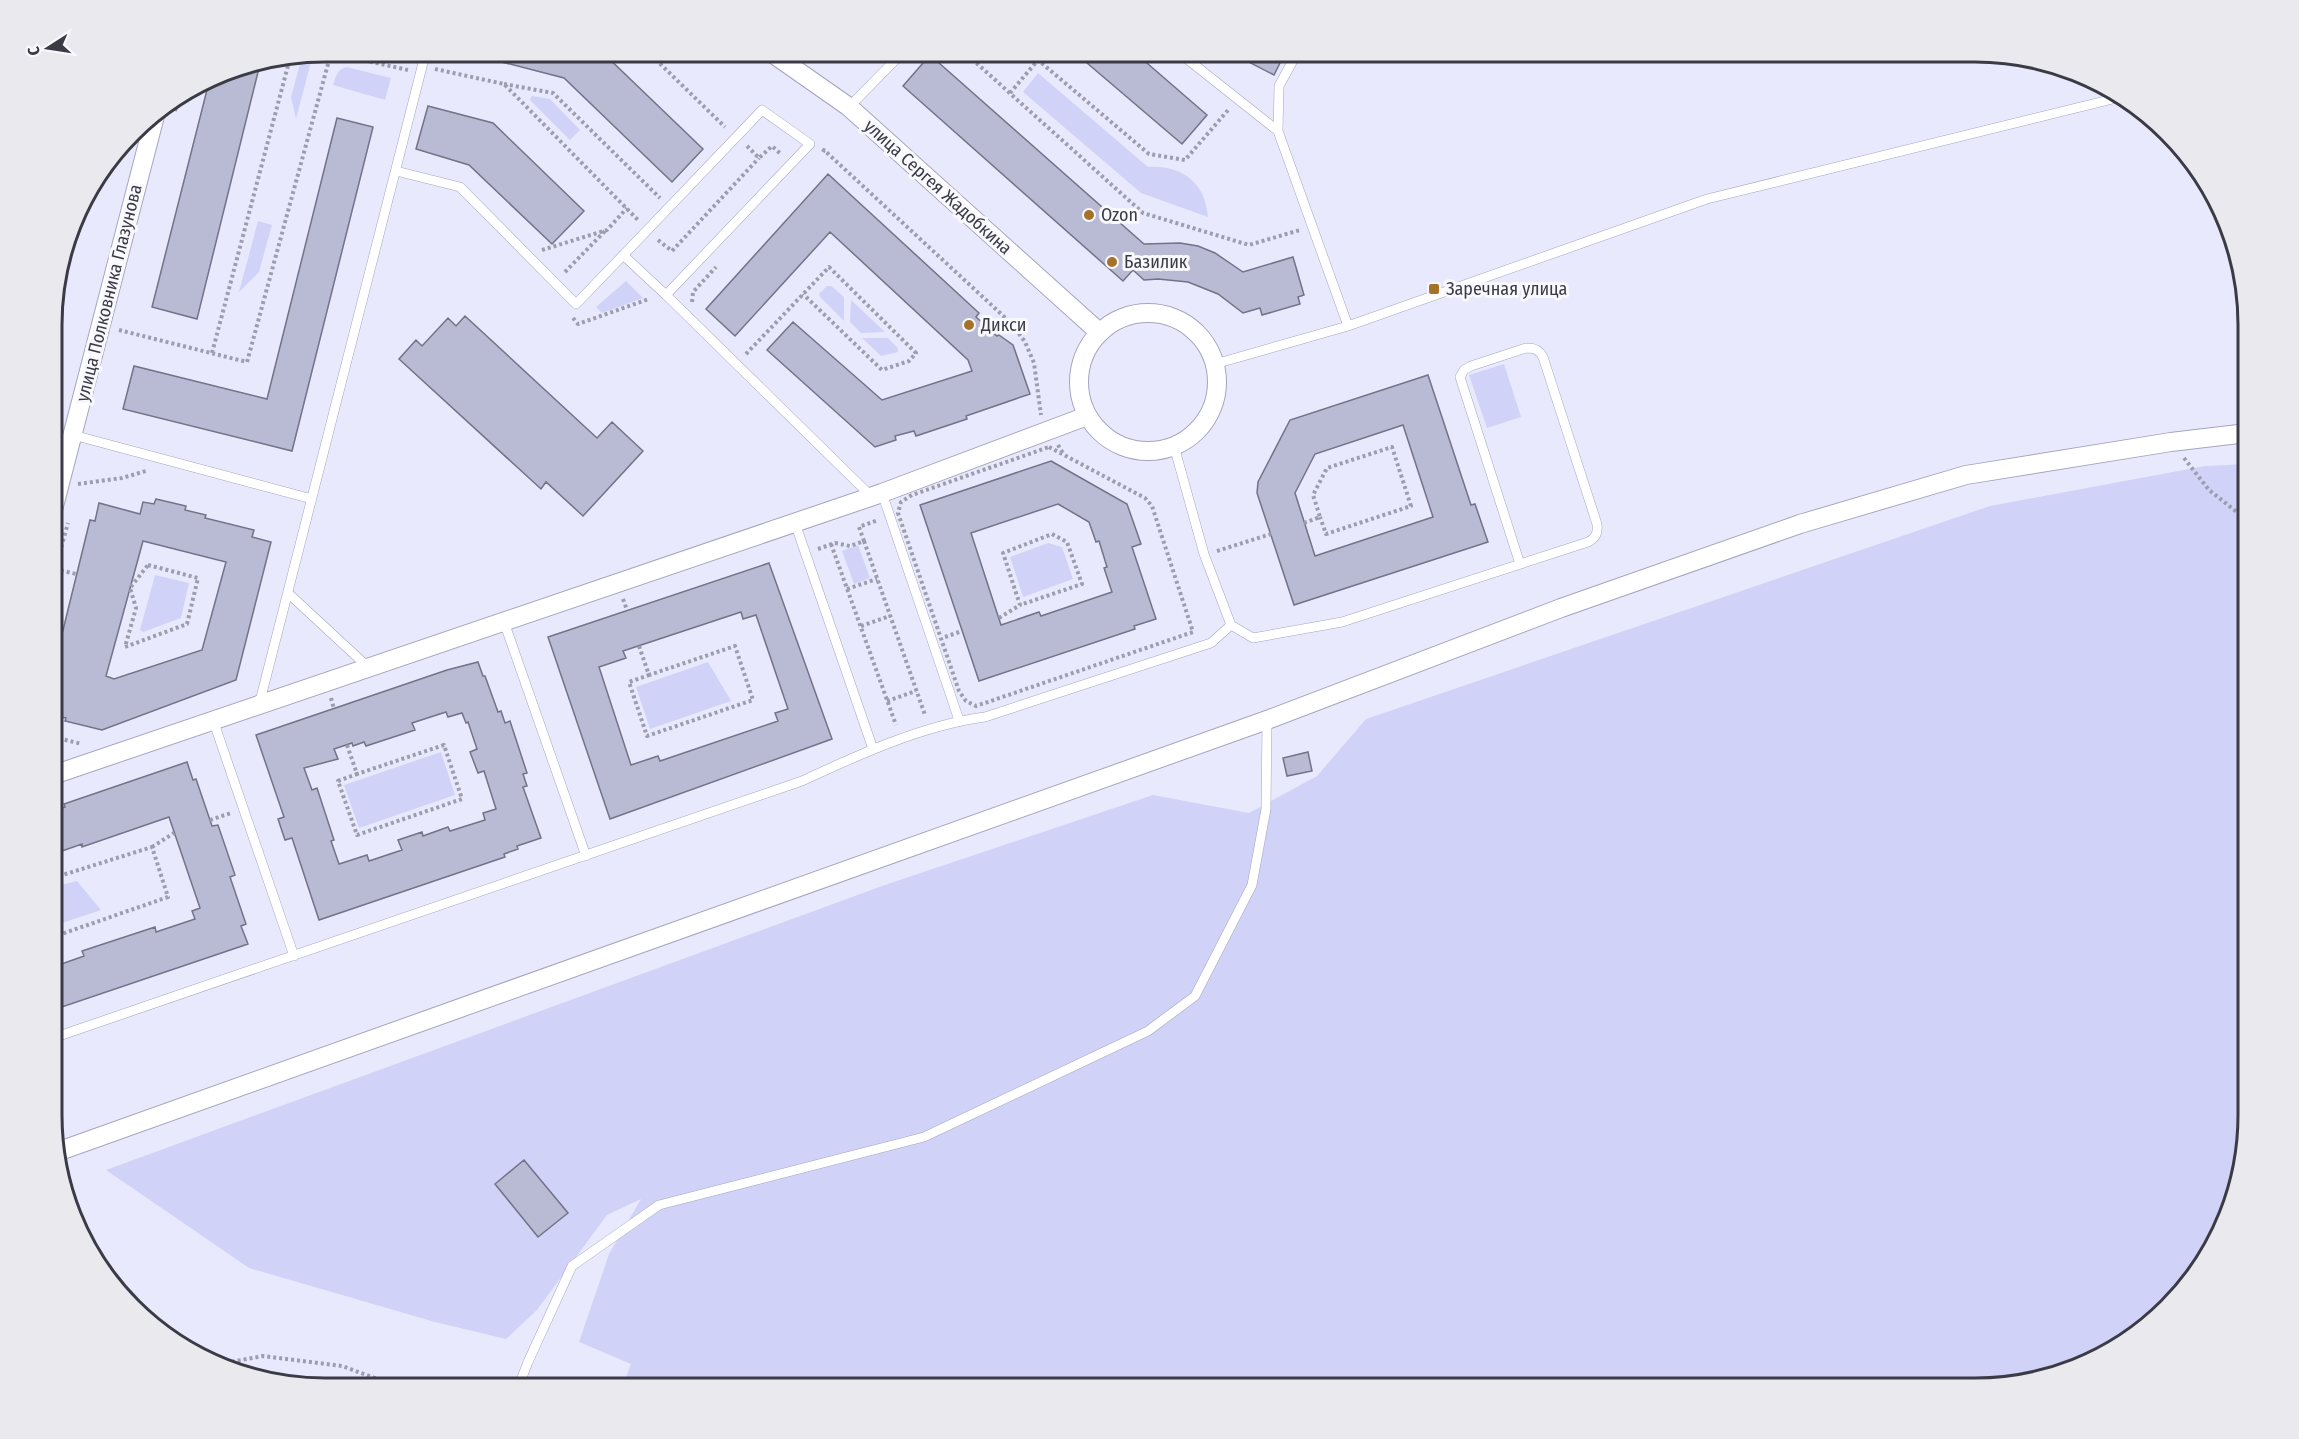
<svg xmlns="http://www.w3.org/2000/svg" width="2299" height="1439" font-family="'Fira Sans Condensed',sans-serif">
<rect width="100%" height="100%" fill="#e9e9fe"/>
<path fill="#d1d2f8" d="M312,54h1l-17,65 -5,-22 11,-41z
M347,67l44,11 -6,22 -52,-15c3,-9 4,-16 14,-18z
M1038,73l110,94c34,-2 57,15 60,50l-67,-24 -118,-101z
M532,96l18,3 30,31 -10,10 -40,-40z
M258,221l14,4 -13,47 -20,20z
M626,281l17,17 -41,15 -6,-6z
M827,286h4l13,11v24l-24,-24 -1,-3z
M851,300l34,32 -24,1 -11,-11z
M862,338h26l10,10v4l-17,4z
M1504,364l17,53 -34,11 -18,-53z
M2247,464v668l-13,70 -32,64 -91,85 -119,36 -1370,1 9,-24 -52,-22 30,-88 32,-55 -34,16 -70,95 -31,29 -71,-17 -186,-54 -143,-98 776,-284 271,-91 96,18 68,-37 49,-57 624,-213 215,-40z
M1048,543l14,4 11,32 -50,18 -13,-40z
M858,545l12,33 -16,6 -12,-33z
M155,575l34,8 -8,35 -38,14 -3,-2z
M708,662l23,39 -81,28 -14,-42z
M441,752l14,43 -96,33 -15,-43z
M77,881l24,29 -48,16v-39z"/>
<path fill="#b9bad3" stroke="#727289" stroke-width="1.5" fill-rule="evenodd" d="M459,51h142l102,98 -31,33 -108,-104z
M1073,51h60l74,64 -25,29z
M1237,51h49l-12,24 -39,-20z
M930,55l214,189 36,-1 18,3 17,7 28,19 50,-15 11,38 -6,2 2,7 -38,11 -2,-7 -17,5 -25,-19 -30,-12 -30,-3 -14,1 -11,-10 -10,11 -220,-195z
M260,64l-63,255 -45,-12 58,-229 10,-6z
M428,106l65,17 91,88 -32,33 -83,-79 -53,-16z
M337,118l36,9 -81,324 -169,-42 11,-43 133,33z
M828,174l151,139 -3,4 21,19 2,-1 14,10 17,49 -64,22 1,3 -51,17 -2,-5 -19,5 1,4 -21,7 -108,-97 26,-28 89,78 90,-29 -4,-11 -138,-128 -95,104 -29,-27z
M465,316l132,122 15,-16 31,29 -60,65 -37,-34 -5,7 -142,-130 17,-19 6,6 26,-28 8,8z
M1428,375l43,130 4,-1 13,38 -194,63 -37,-112 1,-11 32,-62zM1403,425l30,92 -118,39 -20,-63 20,-39z
M1051,461l76,43 14,40 -9,3 24,72 -22,7 1,3 -156,52 -59,-176zM1058,504l31,18 7,20 3,-1 8,26 -3,1 8,24 -71,24 -2,-4 -38,13 -30,-92z
M156,499l30,7 -1,4 21,5 -1,3 49,12 -2,7 19,5 -35,138 -134,50 -37,-9 1,-3 -13,-3v-17l4,-14 -4,-1v-12l37,-151 5,1 4,-18 41,11 3,-12 11,2zM143,541l83,21 -24,88 -88,29 -8,-3z
M769,563l63,176 -222,80 -62,-182zM741,612l2,7 13,-4 32,94 -13,4 3,8 -118,40 -2,-5 -27,9 -32,-98 27,-9 -3,-7z
M478,662l5,14h2l13,36 3,-1 4,12 5,-2 17,52 -4,1 4,12 -4,1 18,51 -24,8 1,3 -14,5 1,3 -186,63 -27,-82 -7,2 -7,-21 6,-2 -28,-82 191,-65zM446,712l2,5 14,-4 4,10 2,-1 9,27 -7,3 8,21 6,-2 12,38 -13,4 2,7 -35,11 -2,-4 -25,9 -1,-4 -24,8 4,10 -33,11 -2,-6 -28,9 -8,-23 3,-1 -17,-52 -5,2 -8,-22 34,-9 -4,-10 18,-6 1,3 11,-4 2,4 49,-16 -3,-7z
M1308,752l4,19 -25,5 -4,-18z
M187,762l6,18 3,-1 16,47 6,-1 17,50 -5,2 16,47 -5,2 7,18 -195,66v-43l31,-11 -2,-5 73,-24 1,5 39,-13 -3,-8 8,-3 -31,-91 -87,30v-3l-23,8 -6,-17v-24l12,-4 -1,-3z
M524,1160l44,53 -30,24 -43,-53z"/>
<g fill="none" stroke-linecap="round" stroke-linejoin="round">
<g stroke="#a4a5be" stroke-width="10">
<path id="service" d="M1177,51l101,80
M1298,51l-19,35 -1,45 70,195
M849,107l55,-56
M396,171l64,16 116,117 57,-59 129,-135 48,34 -144,151 -43,-40
M666,295l206,202
M1215,364l133,-38 359,-127 418,-103
M73,435l239,64
M1174,446l30,108 27,71 22,13 89,-16 246,-80c8,-4 10,-9 9,-18l-54,-167c-4,-7 -8,-9 -17,-9l-55,18 -7,4 -4,7 60,187
M882,493l77,227
M795,523l78,226
M288,593l81,75
M504,622l82,234
M259,705l167,-654
M213,720l81,236
M53,1038l749,-257c56,-26 121,-56 183,-64l226,-74 20,-18
M518,1388l10,-26 44,-96 87,-61 265,-68 224,-106 47,-35 57,-111 14,-76 1,-89"/>
</g>
<g stroke="#a4a5be" stroke-width="20">
<path id="minor" d="M769,51l80,56 250,225
M1079 382a69 69 0 1 1 138 0a69 69 0 1 1-138 0Z
M53,510l103,-398
M53,775l829,-282 205,-77
M54,1153l1213,-433 294,-112 239,-84 166,-49 205,-33 76,-9"/>
</g>
<path stroke="#9c9dad" stroke-width="4" stroke-dasharray="3 3" stroke-linecap="butt" d="M647,51l78,76
M963,51l180,162 106,32 51,-15
M435,69l69,15 135,137
M504,84l49,9 107,105
M1010,93l28,-33 111,94 36,6 44,-51
M175,111l4,-14
M747,146l12,12 13,-12 10,9
M823,152l1,-2 188,174 13,18 9,21 7,52
M658,240l14,11 87,-93
M542,250l65,-20 20,-22
M565,272l41,-42
M692,302l1,-10 23,-25
M573,318l5,6 71,-25
M119,330l128,32 84,-309 77,17
M212,353l78,-295
M746,354l83,-87 87,86 -7,8 -27,9 -79,-76
M1058,445l6,10
M1049,447l96,51 7,8 41,126 -217,74 -10,-5 -7,-10 -61,-178 3,-11 11,-7z
M2184,458l25,32 38,30
M78,484l44,-6 24,-7
M1304,523l16,-6 -7,-22 14,-27 65,-21 19,59 -85,28 -6,-17
M864,541l61,174
M831,544l65,181
M818,549l17,-6 15,3 14,-5 -5,-14 19,-7
M1217,551l54,-17
M148,565l50,13 -11,46 -62,23 11,-39 -6,-20z
M55,569l21,5
M53,576l15,-53
M847,589l30,-10
M623,599l4,11
M999,618l21,-13 -17,-52 49,-19 15,8 15,42 -62,21
M861,626l29,-10
M945,637l17,-6
M639,646l10,29 86,-29 18,54 -106,36 -18,-54 20,-7
M331,698l3,11
M887,701l29,-10
M53,737l29,7
M347,745l10,29 -19,7 19,54 105,-36 -18,-54 -87,29
M210,820l21,-7
M152,847l22,-14
M53,878l99,-31 16,50 -115,40
M220,1364l43,-8 79,10 60,22"/>
<use href="#service" stroke="#fff" stroke-width="9"/>
<use href="#minor" stroke="#fff" stroke-width="18"/>
</g>
<g fill="#a47328" stroke="#f8f8fd" stroke-width="2">
<circle cx="1089" cy="215" r="6"/>
<circle cx="1112" cy="262" r="6"/>
<rect x="1428" y="283" width="12" height="12" rx="3"/>
<circle cx="969" cy="325" r="6"/>
</g>
<g text-anchor="middle" stroke-width="6" stroke-linejoin="round" paint-order="stroke">
<g font-size="18" fill="#3a3b45" stroke="#f8f8fd">
<text transform="translate(938 187) rotate(42)" y="6">улица Сергея Жадобкина</text>
<text transform="translate(109 293) rotate(-76)" y="6">улица Полковника Глазунова</text>
</g>
<g font-size="18" fill="#3a3b45" stroke="#f8f8fd" text-anchor="start">
<text x="1101" y="221">Ozon</text>
<text x="1124" y="268">Базилик</text>
<text x="1446" y="295">Заречная улица</text>
<text x="981" y="331">Дикси</text>
</g>
</g>
<path d="M0 0H2299V1439H0ZM325 62H1975A263 263 0 0 1 2238 325V1115A263 263 0 0 1 1975 1378H325A263 263 0 0 1 62 1115V325A263 263 0 0 1 325 62Z" fill="#e9e9ee" fill-rule="evenodd"/>
<path fill="none" stroke="#3a3b45" stroke-width="3" d="M325 62H1975A263 263 0 0 1 2238 325V1115A263 263 0 0 1 1975 1378H325A263 263 0 0 1 62 1115V325A263 263 0 0 1 325 62Z"/>
<g transform="translate(48 48) rotate(258)" stroke="#f8f8fd" stroke-width="4.5" paint-order="stroke">
<path d="M0-4.5L10 22L0 15L-10 22Z" fill="#3a3b45"/>
<text y="-9" font-size="16" font-weight="bold" text-anchor="middle" fill="#3a3b45">С</text>
</g>
</svg>
